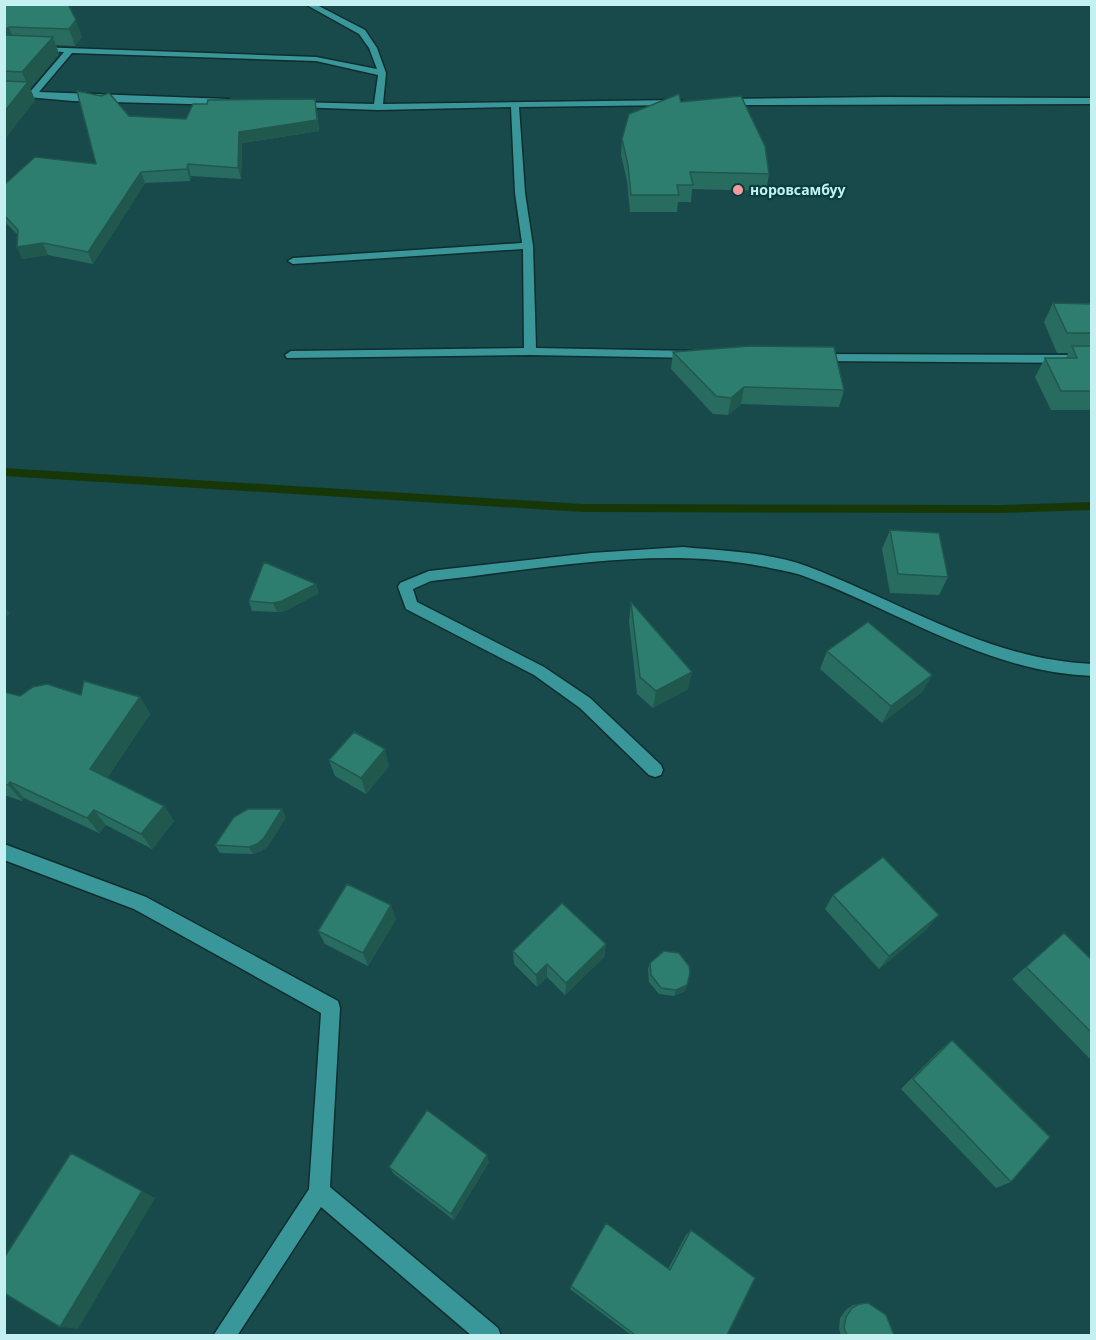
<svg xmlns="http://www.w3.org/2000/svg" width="1096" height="1340" font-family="'Noto Sans',sans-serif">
<rect width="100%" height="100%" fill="#184a4c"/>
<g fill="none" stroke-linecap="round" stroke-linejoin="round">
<path fill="#173709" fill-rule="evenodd" d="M4,468l579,36 419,1 90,-3v8l-90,3 -419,-1 -579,-36z"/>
<g stroke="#102d2e" stroke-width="3">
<path id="minor" d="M305,4h10l50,26 12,18 9,25 -3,31 298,-4v4l-3,1 -159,2 6,86 8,53 3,102 157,3 6,4 -2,3 -167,-3 -243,3 -2,-3 6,-4 233,-3 -1,-99 -230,15 -5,-3 5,-3 229,-15 -7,-50 -4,-86 -133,3 -81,-3 -3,-1v-4l80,2 4,-29 -62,-14 -244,-8 -33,39 189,7 4,3 -4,3 -155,-4 -69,-6v-6l26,3 34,-40 -30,-1v-4h3l279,10 61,12 -8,-21 -10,-14z
M885,97l207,1v6l-369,1 -4,-3 4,-3z
M819,354l273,1v8l-277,-2v-6z
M683,547c41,4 87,5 126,20 92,35 181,93 283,97v12c-106,-4 -194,-66 -291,-101 -9,-3 -21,-5 -31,-7 -108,-24 -229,1 -339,13l-18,8 4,13 127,65 46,31 71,67 2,5 -2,5 -6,2 -6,-2 -69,-67 -46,-33 -128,-66 -8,-22 2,-4 29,-12 162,-18z
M4,844l142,53 192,104 2,7 -10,179 168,141 3,8h-29l-151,-129 -84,129h-24l96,-147 12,-176 -187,-104 -130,-49z"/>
</g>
<use href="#minor" fill="#39979a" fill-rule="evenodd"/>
</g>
<path fill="#286c5f" d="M4,4h64l14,33 -7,9 -19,-1 3,9 -29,34 5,12 -31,39z
M681,102l88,72 -3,17 -74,-2 -1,13h-13l-1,10h-47l-3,-31 -6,-26 1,-16z
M317,111l2,20 -77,12 -1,36 -50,-3 -1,5 -45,2 -52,81 -45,-9 -26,4 -4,-24 -14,-14v-36l92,-21 33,-48 57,3z
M1053,303l39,1v102l-3,4h-38l-16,-33 10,-19h21l2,-5h-11l-13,-31z
M673,352l171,38 -5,17 -98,-3 -13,11 -15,-1 -42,-45z
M890,530l58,47 -9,18 -49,-2 -8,-44z
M319,593l-34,18 -8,1 -25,-1 -3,-10z
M631,602l57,87 -35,19 -16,-14 -8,-73z
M827,651l105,24 -10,17 -40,31 -62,-54z
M4,692l16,4 61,-1 59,2 10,17 -43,64 57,28 10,15 -22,28 -46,-24 -7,8 -75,-35 -2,3 -18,-6z
M329,760l60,6 -23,28 -31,-18z
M286,817l-18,29 -7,5 -8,3 -33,-1 -5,-8z
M833,895l94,34 -48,40 -54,-60z
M396,919l-28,47 -43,-22 -7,-13z
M1064,933l28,27v101l-80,-82z
M606,944l-2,13 -39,38 -18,-18 -10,10 -23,-23 -1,-13z
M650,963l37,22 -2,6 -11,5 -15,-2 -10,-12 -1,-13z
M952,1040l59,142 -15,6 -95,-99 38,-38z
M489,1162l-35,58 -60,-46 -5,-7z
M691,1230l36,105h-96l-61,-46 1,-3 97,-17 18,-34z
M859,1304l35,31h-53l-2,-6 1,-11 6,-8 7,-5z"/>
<path fill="#20584e" d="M76,20l6,17 -7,9 -6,-17z
M9,27l7,17 -12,-10v-4z
M53,37l6,17 -29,34 5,12 -30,39 -1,-27 23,-28 -5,-12z
M315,99l4,32 -77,12 -1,36 -3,-11 1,-36z
M188,164l3,12 -1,5 -3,-12z
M141,172l4,11 -52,81 -5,-12z
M43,243l5,12 -26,4 -5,-12z
M744,387l-3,17 -13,11 3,-17z
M316,584l3,9 -34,18 -8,1 -4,-9z
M4,606l6,8 -6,4z
M692,672l-4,17 -35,19 3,-17z
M932,675l-10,17 -40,31 9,-17z
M140,697l10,17 -48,71 -12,-16z
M385,749l4,17 -23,28 -5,-16z
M10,782l14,16 -2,3 -14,-16z
M164,806l10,15 -22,28 -11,-15z
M282,809l4,8 -18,29 -7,5 -8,3 -4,-7z
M94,810l12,15 -7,8 -12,-15z
M391,905l5,14 -28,47 -5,-13z
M939,915l-12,14 -48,40 10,-13z
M606,944l-2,13 -39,38 1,-12z
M547,964v13l-10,10 -1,-12z
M687,985l-2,6 -11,5 2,-6z
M71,1153l16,8 68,37 -77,131 -18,-2z
M487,1155l2,7 -35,58 -3,-6z"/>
<path fill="#2e7e6f" stroke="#20584e" stroke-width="1.5" d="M4,4h64l8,16 -7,9 -60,-2 -5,3z
M4,33l2,2 47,2 -31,35 -18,-1z
M4,81l24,1 -24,30z
M77,91l24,5 8,-3 20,23 57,3 7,-15h14l1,-4 107,-1 2,21 -78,12 -1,36 -50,-4 -1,5 -46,3 -53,80 -45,-9 -26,4 1,-17 -14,-15v-30l31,-28 61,7z
M679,94l2,8 60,-6 24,50 4,28 -79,-2 3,13h-16l2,10h-48l-3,-30 -6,-26 7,-25z
M1053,303l39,1v29h-25z
M750,346l84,1 10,43 -100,-3 -13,11 -15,-2 -43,-44z
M1072,346h20v45h-31l-16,-33h32z
M890,530l49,3 9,44 -50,-3z
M264,562l52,22 -34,17 -9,2 -24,-2z
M631,602l61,70 -36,19 -16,-14z
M868,622l64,53 -41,31 -64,-55z
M84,681l56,16 -50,72 74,37 -23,28 -47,-24 -7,8 -77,-36 -2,3 -4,-1v-92l16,4 13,-9 14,-3 34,11z
M354,732l31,17 -24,29 -32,-18z
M248,809h34l-18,29 -7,6 -8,3 -34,-2 19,-28z
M883,857l56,58 -50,41 -56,-61z
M347,884l44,21 -28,48 -45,-22z
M562,903l44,41 -40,39 -19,-19 -11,11 -23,-24z
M1064,933l28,27v73l-66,-66z
M664,951l15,2 10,13 1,7 -3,12 -11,5 -15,-2 -10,-13 -1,-12z
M952,1040l98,97 -39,45 -98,-103z
M427,1110l60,45 -36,59 -62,-47z
M71,1153l71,38 -82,136 -56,-34v-35z
M606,1223l64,47 21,-40 64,48 -28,57h-93h1l-64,-49z
M868,1303l18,12 8,20h-47l-3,-7 2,-11 6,-9 7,-4z"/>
<circle fill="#f59b9d" stroke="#0a3f41" stroke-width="2" cx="738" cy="190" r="6"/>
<g text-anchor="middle" stroke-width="4.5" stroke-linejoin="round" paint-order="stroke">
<g font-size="14" font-weight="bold" fill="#c5f0f1" stroke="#0a3f41" text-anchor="start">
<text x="750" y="195">норовсамбуу</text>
</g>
</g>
<rect width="1096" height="1340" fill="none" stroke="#c5f0f1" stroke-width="12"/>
</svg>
